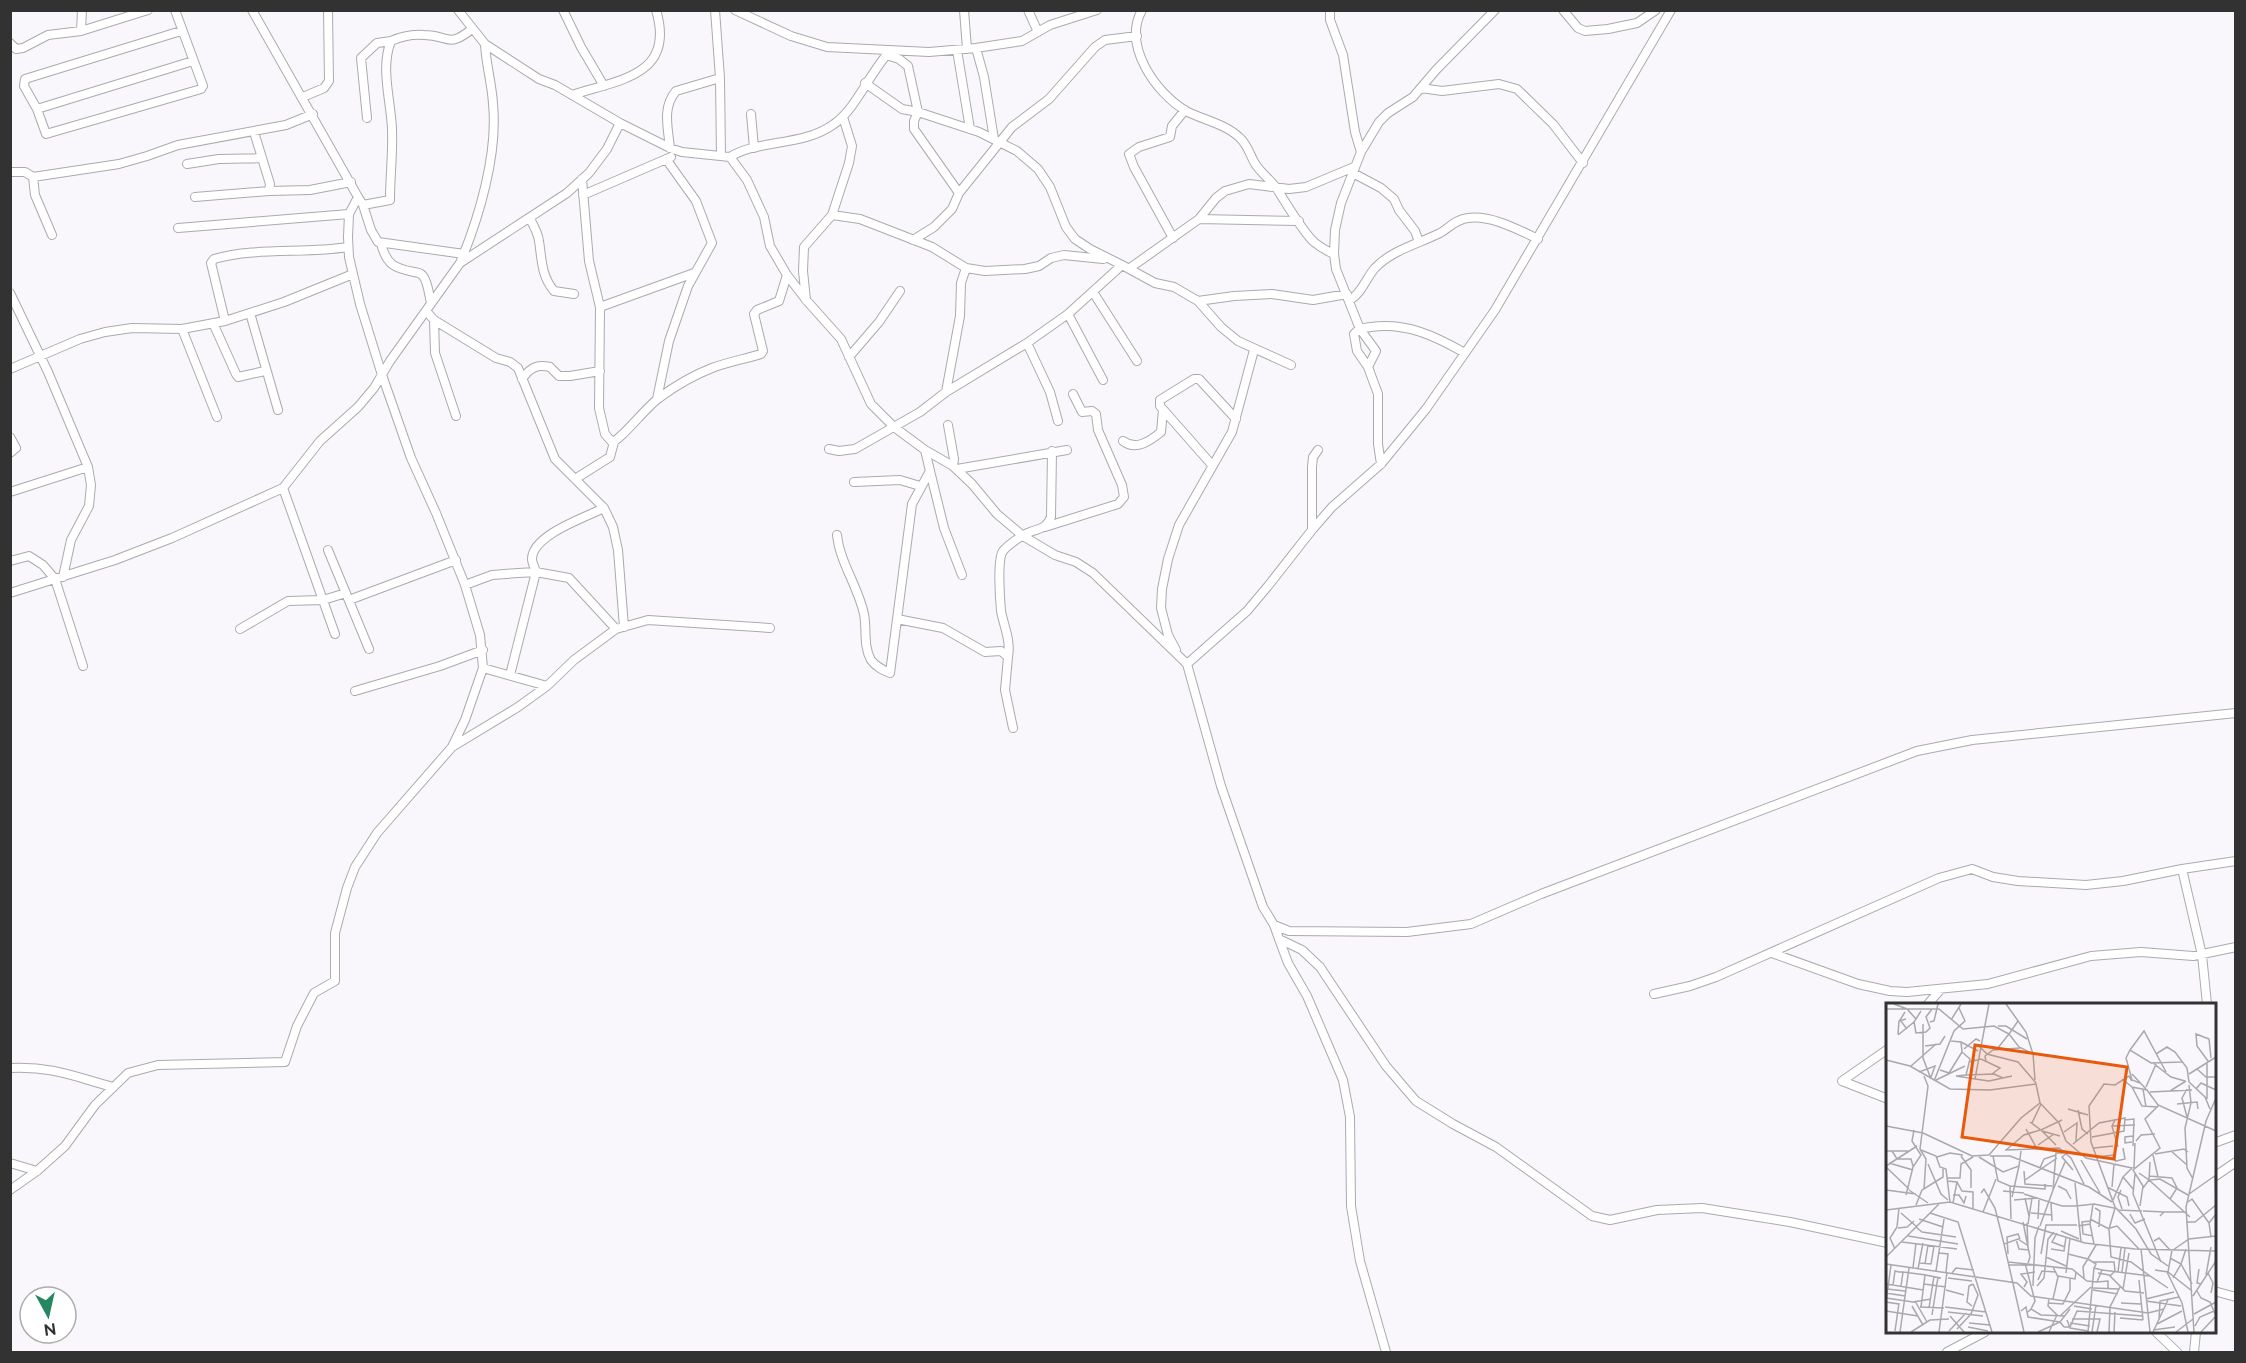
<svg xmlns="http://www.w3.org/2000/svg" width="2246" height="1363" font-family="Raleway,sans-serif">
<rect width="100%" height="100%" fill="#f9f7fb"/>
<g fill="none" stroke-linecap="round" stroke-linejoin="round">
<g stroke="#abaaae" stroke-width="10">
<path id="street" d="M175,10l28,76 -2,3 -155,45 -9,-25 -13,-23 1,-7 156,-48
M458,10l27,34 54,35 16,6 65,38 50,25 12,4 48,5 17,23 17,37 6,29 17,29 20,26 34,38 30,65 23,23 31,23 28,16 19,18 25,30 26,22 32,19 21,7 17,11 94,91 34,122 42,121 11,18 15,6 118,1 64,-8 70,-30 376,-143 55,-11 264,-27
M563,10l18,37 23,39
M715,10l5,68 1,77
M735,10l56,26 36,11 102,5 47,-4 46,-7 28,-16 47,-15
M964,10l3,39
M1028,10l10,22
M1142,10c-20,36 14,83 44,101 17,9 40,13 54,27 8,7 10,18 16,27 6,9 15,15 21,24 9,14 26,43 37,53 6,5 13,9 20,12
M1330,10v10l13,35 12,77 6,20
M1563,10l15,18 7,3 23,-2 29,-6 19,-13
M81,31l1,-21
M10,43l6,6 7,-1 25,-13 33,-4 67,-21
M976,48l8,29 10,62
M957,50l13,79
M886,55l13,4 9,7 10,46 -4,9v8l45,64
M865,83l37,26 16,3 61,20 38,19 21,18 12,18 16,40 9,12 15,10 32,16
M1421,88l21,3 57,-7 18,5 36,35 30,39
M572,95c46,-15 104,-19 84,-85
M303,97l21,-9 5,-7 -1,-71
M37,109l156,-48
M751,114l3,34
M367,118l-6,-60 16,-15 14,-2
M670,148c-2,-20 -8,-41 6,-57l44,-13
M730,157c28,-18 73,-10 104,-33 22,-15 36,-52 56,-73
M187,164l32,-5 43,-1
M10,172h15l8,5 2,18 17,40
M1353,173l28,15 13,11 5,11 16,21 4,11
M33,177l86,-13 28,-8 31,-11 108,-20 27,-11
M582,179l7,82 11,46 -1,101 6,26 7,8c9,-2 35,-36 47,-44 16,-12 35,-23 53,-30 16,-6 33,-9 49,-14l2,-3 -9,-37 3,-4 22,-9 8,-26
M269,191l41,-1 41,-8
M583,195l88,-38
M195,197l74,-6 1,-7 -16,-52
M358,197l5,8 27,-5c0,-24 3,-47 2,-71 -1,-28 -12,-61 -1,-88 9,-4 22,-7 33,-6 25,0 23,14 48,-6
M363,205l8,25 7,12 86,12
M832,215l28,4 72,28 34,21 19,3 40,-2 14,-3 12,-8 13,-3 39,4
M530,219c4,7 8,14 9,22 3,19 2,34 15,50l20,3
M1199,219l100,2
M178,228l171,-14
M1173,238l-39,-71 -5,-13 10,-7 31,-10 2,-11 13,-16
M913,240l21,-13 18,-18 7,-16 53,-66 37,-28 46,-52 10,-7 32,-4
M381,244c6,21 13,24 33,28 5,1 6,0 9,4 5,6 6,19 8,27
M460,263c19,-45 38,-109 33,-159 -1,-20 -7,-39 -8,-60
M1130,268l69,-49 17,-21 9,-7 24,-7 40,5 17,-2 48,-20
M1093,292l44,69
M10,293l38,79 40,95 3,18 -2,21 -18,34 -8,37
M806,300l-3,-29 1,-24 28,-32 17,-52 3,-17 -9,-29
M1350,300c12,-7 16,-22 25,-32 17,-18 43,-24 65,-35 9,-5 16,-14 28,-15 23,-3 49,11 70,21
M1198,301l36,-5 38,-2 41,6 34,-6
M600,307l94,-34
M426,311l8,9 62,38 14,4 8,6 37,91 49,49 9,19 5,23 6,77
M250,313l28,97
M1068,314l35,66
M434,320l1,33 21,63
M225,321l-14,-58 3,-4c43,-12 90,-5 134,-12
M213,323l23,51 2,3 27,-6
M182,329l35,88
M1027,343l23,49 8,29
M849,357l30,-35 21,-31
M1368,367l-11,-16 -3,-17c5,-6 10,-6 17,-7 35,-5 64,9 94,26
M10,369l70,-30 25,-7 27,-4 50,1 43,-8 59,-19 69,-28
M522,379c8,-11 14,-15 28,-12l9,9h11l30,-5
M946,392l14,-76 1,-33 5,-15
M657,399l12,-58 19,-55 24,-43 -16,-42 -30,-42
M948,425l6,34 -1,7
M10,437l6,11 -6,5
M1123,441c13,10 27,0 38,-9l2,-22
M829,449l10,2 16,-2 65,-37 26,-20 81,-49 41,-29 54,-49 33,18 19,4 24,14 23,26 17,14 53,24
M1381,464l-3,-20v-50l-10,-27 8,-16 -16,-22 -24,-60 -2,-15 1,-24 6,-27 20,-51 18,-30 9,-9 25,-16 23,-27 59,-60
M1212,465l-52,-59v-6l34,-21h5l37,40
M957,469l110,-19
M930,471l14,57 18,47
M575,479l35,-22 4,-15
M854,482l46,-2 20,6
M283,488l52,146
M10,492l78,-25
M1045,527l73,-23 6,-7 -2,-12 -24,-55 -2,-16 -4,-3 -10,1 -9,-18
M1312,530v-63l1,-10 5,-7
M837,535c3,28 21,51 27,79 3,15 -1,32 7,46 5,7 12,10 19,13l22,-169 18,-33 -5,-21
M328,550l41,99
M10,561l19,-5 14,9 12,14 28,87
M465,585l27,-10 26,-2 18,-1 33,6 47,51
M10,593l105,-33 57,-22 111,-50 37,-47 38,-34 16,-19 16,-27 70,-98 107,-70 22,-20 18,-24 13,-26
M349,600l107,-40
M897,619l46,9 42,24 16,-1 7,6 -3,33 8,38
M240,629l48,-28 35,-1 23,-7
M1176,650l-8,-15 -7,-27 1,-19 6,-30 11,-34 53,-93 22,-82
M1008,657c3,-17 -4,-30 -7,-46 -1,-11 -4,-52 2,-60 5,-6 20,-17 27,-19 10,-4 16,-3 21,-15l1,-66
M1187,664l60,-53 21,-25 44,-56 20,-23 49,-43 45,-55 69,-99 176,-300
M483,668l64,18
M510,675l26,-103c-1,-4 -4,-9 -4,-13 0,-24 54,-42 72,-51
M355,691l85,-25 43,-16
M452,747l66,-40 29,-21 27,-26 42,-31 32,-9 122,8
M1274,925l5,14 23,11 18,17 66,99 30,35 37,23 43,23 96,69 18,4 47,-10 45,-2 88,14 98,21
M1279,939l9,24 19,33 36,84 7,37 1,89 9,55 26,91
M1772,953l86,31 32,7 17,1 81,-8 103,-28 50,-4 52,4 43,-9
M1654,994l36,-8 26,-9 223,-99 33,-9 21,8 25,4 68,4 37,-4 59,-12
M1928,1004l13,-15
M2207,1004l-5,-49 -20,-86 54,-8
M10,1068c43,-2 65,9 103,19
M1842,1081l46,-32
M1842,1081l46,18
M2214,1143l22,-8
M10,1163l27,8
M2214,1177l22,-15
M10,1190l27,-19 28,-25 30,-41 33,-32 30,-8 127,-3 12,-36 17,-33 21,-12v-48l12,-45 8,-21 22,-34 75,-86 13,-27 18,-52 -3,-33 -15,-50 -29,-72 -25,-55 -29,-83 -22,-71 -11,-47 -1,-20 1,-23 9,-17 -106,-187
M2214,1291l22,6
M2156,1332l21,20
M1947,1352l38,-20
M2194,1352l2,-20"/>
</g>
<use href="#street" stroke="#fff" stroke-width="8"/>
</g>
<g transform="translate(1886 1003)">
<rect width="330" height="330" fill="#f9f7fb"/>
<path fill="none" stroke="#a9a8ab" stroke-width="1.5" d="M8,1l13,5 9,10M120,1l20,28 7,22 -14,-7 -10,-13 9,-13M0,6h53l24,20 31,-3 15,8 -12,15M19,9l-5,8 7,9M65,17l10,-16M28,19l2,11 10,-1 4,-4 -4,-11 6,-8M44,19l4,-1 4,-17M37,21v34l8,21M112,23h8l21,13M12,31l1,-13 7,-2M12,32l16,-13 7,-11M65,38l10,1 1,10 8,7 -4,16 -10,1 19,3 14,-75M75,39l17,9M39,43l15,-2 5,-8M93,43l8,8 31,8 18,21M78,46l12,-10 4,2M244,47l14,-19 22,41M147,51l2,26M270,51l11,-7 8,5 12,16 2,14 16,15 5,12M0,57l24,6 40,23 40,1 46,-6 4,19 19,20 7,18 20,17 46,10 -9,9 11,13M322,58l-11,-15 -1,-12 13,5 2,19M83,59l12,-3 19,9 -8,6M100,59l-1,-6 8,-6 27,-2M267,60l18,14 14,4M25,63l25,-22M311,66l9,8h10M54,67l9,3 13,-21M33,69l16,-6 -4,11M246,71l14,15M303,71l27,-17M80,72l28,-1 9,4M89,76l14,2 23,-5M236,76l10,8 10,19 16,1M50,77l29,-14M48,78l20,-50 11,-10 -6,-13M246,78l-3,-5 -14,9 -11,-1 -15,22 2,36 24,65 21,22 15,25 17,12M254,80l-8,-3 -6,-22 4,-8 21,13 31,-1M303,82l2,18 -6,25 2,40 6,11M246,84l15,3 11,15 58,26M260,84l10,-23M257,86l3,18M301,86l-5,9 5,19M310,86l5,-6 15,7M284,88l16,-10M264,89l42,-2M321,96v-37M291,101l20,-2 1,7M182,106l20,6M192,107l4,19 6,5M229,117l-3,6 6,21M238,117l10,-1 -1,27M144,119l11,8 21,-10M146,120l9,-19M0,123l37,7 49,23 17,-1 32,-37 19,-15M226,123l23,-1M140,126l10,18M155,127l15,15M156,128l18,5M178,129l13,-9 -1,18M250,138l5,-6 14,-1M246,139l-7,1v-6l8,-1M187,141l26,-21 26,-5 -1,13 -32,6M152,142l16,-11M208,145l19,-2M35,147l15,6 4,11 6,2 4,33M119,147l54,-2 12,10 13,26M120,147l18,-15 16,-5M0,148h22M6,148l5,8h14l2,7M285,148l16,14M181,150l-5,4 11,13M269,151l29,-5 4,3M267,152l5,22M75,153l10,14v18M104,153h20l79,31 23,15M107,153l5,25 12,5 1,33M51,154l13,-4 13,2M93,154l24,15 16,-6 2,-15M212,154l15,-2 3,7M195,157l19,33M230,158l9,-2 -2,-11M264,159l-1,18 41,37M3,160l24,7M42,161l13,30 7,6M0,163l31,-20M0,164l23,22M154,165l4,-9 12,-4M248,165l1,-25M138,168l1,13 27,2M253,170l10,7 -6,8M249,171l-2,20 28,68M263,173l23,2 5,10 -7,11M329,173l1,28M61,175h13l1,-14 12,-7M139,177l32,-22M264,177l10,-1 28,16M61,178l10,1 -4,21M71,179l5,9 11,1v17M189,180l6,59M124,183l35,3v-5M172,183l8,4 5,9M221,184l20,10 2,9M226,184l2,-23M38,186l2,-30 -6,-10 8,-63 -4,-10M0,187l30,4M23,187l19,13M167,187l12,-28M235,187l-3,7 4,12M117,188l21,2M95,190l3,-4 11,19 9,36M138,191l38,12h14M303,191l27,-19M20,192l7,-28 8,-12 -9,-14 2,-11M67,192h6l5,8 2,-7M126,194l7,-31M139,195l4,18M128,197l24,-2M227,197l10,-23M165,199l1,19M302,199l4,-3 17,24M30,202l6,-15 21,-13v-9M190,203l18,-2 20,4M254,203l3,-20 -10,-16 27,-22 -15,-29 14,-14M209,205l5,3 -1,16M229,205l-6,21 2,28 20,5 19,14M0,207l64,-8 135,41 50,6 81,2M231,207l25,1M257,208l21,1M97,209l13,-33M15,210l16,14M44,210l28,9 34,110M145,210l21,2M244,211l5,9 10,-4M330,212v21M274,213l4,-4h20M33,216l24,8M152,216l1,-19M204,216l19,10M204,218l-8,1 1,12 10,2M137,219l7,35 -2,6M300,219h9l21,-17M141,220l1,25M142,221l4,-26M204,221l4,20M154,223l13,-36 3,-37h8M192,223l12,-2 3,-20M30,224l6,5 34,5M12,225l9,-1 7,-6M224,225l7,-2 22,23M175,228l18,8M171,230l-5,9 13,5M22,233l50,8M325,234l-2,-14 7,-9M130,236l3,10 10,1M268,238l5,-3 11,12M16,239l55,7M9,246l-5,-11 7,-11 2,-19M165,246l13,2 2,-14M255,246l9,83M300,246l-5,15 11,20M287,247l16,-11 27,-3M53,250l9,1 -2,18M122,251l-1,-17 11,-3 2,5M155,251l5,-29h31M0,254l53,-53M160,254l20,9M284,255l11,6 -8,14M122,259l64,7 15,12 10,1 5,-12 -8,-2 2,-4 -8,-5 -20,-5M206,259h22l1,9 -5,5M34,260l11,1 3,-18M139,260l10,38 -4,8M0,261l131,19 14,13 117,17 16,-4M39,261l3,-19M5,262l-5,37 13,2M123,262h27M27,265l3,-25M32,266l5,-26M313,266l-2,14 4,1M216,267l48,6 18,12M269,267l13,2 24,19M50,268l8,-52M13,269h4l-2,14M17,269l23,3M232,269l3,-24M236,269l3,-24M281,269l15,31 6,29M282,269l4,-22M66,270l4,-5 18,2M180,270l4,-35M212,270l11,2 16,16 19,2M322,270l5,10 -2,10M320,272l5,-28M172,273l17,3 1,-7M62,275l24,3M198,275l-1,-11 13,-22M152,277l4,-9 14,1M253,277l4,40M211,279l11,-1v7M1,281l36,6M38,281l22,3M7,282l2,-14 4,1M147,283l2,-48 4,-12M151,283l7,-8 4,-39 6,-7M138,284l3,-5 -6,-8 14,-2M207,285l26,1M1,286l18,2M237,286l6,-36M60,287l18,5M207,287l25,4M311,288l4,7 9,4 6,14M0,290l19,3M307,293l23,-35M0,295l27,4 18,-3M163,295l-1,8 9,9 -8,17M167,296l5,-22 -5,-10M260,296l28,-7M29,298l12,21M260,298l35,5M162,300l15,1 7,-14v-12M235,300l20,1M26,303l11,19M86,303l-5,-4 2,-16 4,-2M188,303l18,3M34,304l24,1M35,304l4,-32 16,3M59,304l41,5M43,305l5,-32M0,308l32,5M135,308l5,-4 2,10 32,5 10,-13M62,309l35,4M142,309l3,-3 10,6 24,1M308,311l22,-12M46,312l6,-38M64,313l14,16M174,313l31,-29M234,315l23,2M186,316h28l-3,13M181,317l3,8 18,3M273,317l1,-19 19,-4M83,320l21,2M184,320l20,3M271,321l25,-13M309,323l5,-9 14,-6M82,324l20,4M178,324h6l7,-16 66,5M71,326l14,-15 7,-19 -5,-11M267,327l22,-3M9,328l4,-28M63,328l17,-18M14,329l9,-64M25,329l19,-12 19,-1M53,329l8,-60M138,329l-20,-88 14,-5 9,6M152,329l22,-10 4,5M202,329l6,-64M206,329l4,-27M223,329l1,-25 10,-20M228,329l1,-20M267,329l15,-32M290,329l17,-13M308,329l-8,-125 20,-86 10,-23M315,329l15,-16"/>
<path fill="#e8590c" fill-opacity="0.15" stroke="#e8590c" stroke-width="3" d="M89,42l152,22 -13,92 -152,-22z"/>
<rect width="330" height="330" fill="none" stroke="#323233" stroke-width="3"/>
</g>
<rect width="2246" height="1363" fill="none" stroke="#323233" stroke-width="24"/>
<g transform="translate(48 1315) rotate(172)"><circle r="28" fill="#ffffff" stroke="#adadad" stroke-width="1.5"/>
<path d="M0-4.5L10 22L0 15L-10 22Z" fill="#25875f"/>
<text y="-9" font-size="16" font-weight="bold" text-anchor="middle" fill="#323233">N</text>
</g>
</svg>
